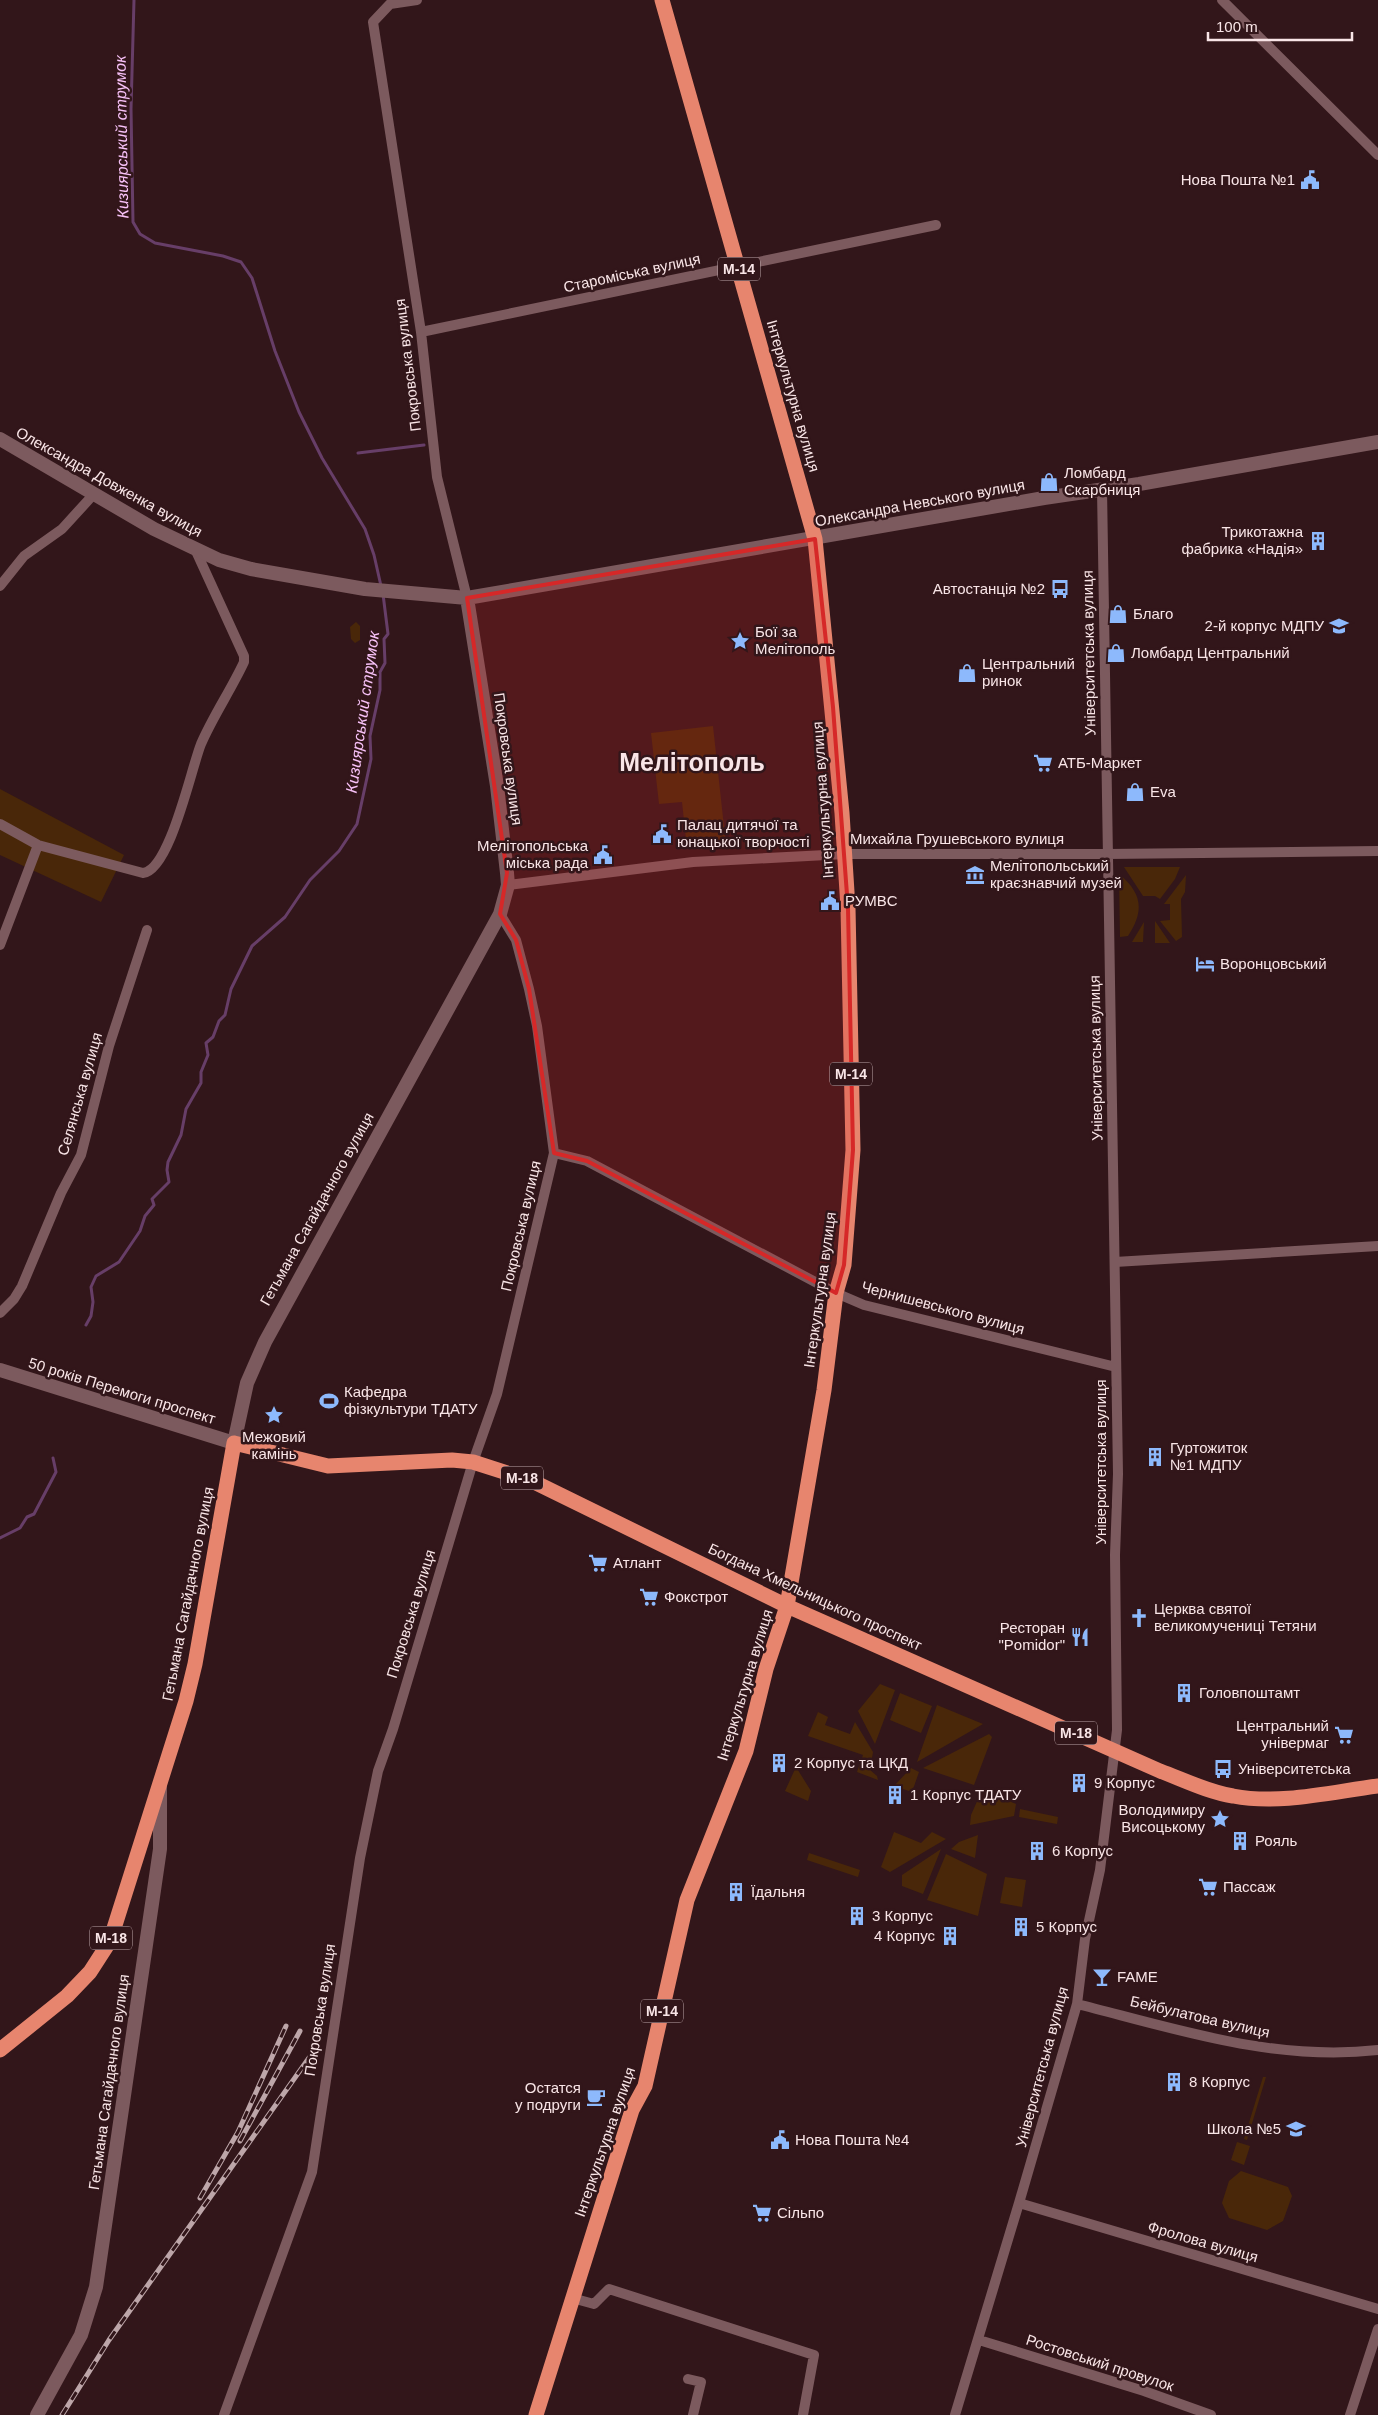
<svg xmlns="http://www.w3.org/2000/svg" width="1378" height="2415" font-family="Arial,sans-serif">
<rect width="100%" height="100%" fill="#32161a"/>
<path fill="#492709" d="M356,622l4,4v14l-5,3 -4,-4 -1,-12z
M713,726l13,119 -39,4 -5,-47 -23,2 -8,-71z
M0,789l124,66 -23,47 -101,-47z
M1124,867h56l-5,12 -15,20 -5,-3h-12z
M1119,874c24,20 25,37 9,62l-8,1z
M1186,875l-1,17 -4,7 1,38 -6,4 -16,-20 10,-1v-16h-6z
M1155,921l15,22h-15z
M1144,922l-1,20h-11z
M880,1684l15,6 -20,54 -17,-33z
M900,1693l32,13 -11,27 -31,-13z
M937,1705l46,19 -66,38z
M818,1712l10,5 -3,8 25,9 5,-12 18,30 -3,18 7,6 1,4 -21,-8 6,-17 -55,-19z
M989,1734l3,3 -18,48 -51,-17z
M796,1767l15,24 -3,10 -23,-10z
M911,1768l8,4 -7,20 -18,-6z
M998,1796l18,8 -2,12 -44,9 1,-10 8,-18 15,6z
M1020,1809l38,8 -1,7 -38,-7z
M894,1832l27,11 11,-11 14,7 -56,33 -9,-5z
M978,1835l-3,23 -24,-9 8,-7z
M941,1849l-18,45 -21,-8v-11z
M809,1853l51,17 -2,7 -51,-17z
M946,1854l41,20 -9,42 -51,-16z
M1005,1877l21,3 -4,27 -22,-4z
M1263,2077h3l-19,63 -3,-1z
M1237,2142l13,4 -6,19 -13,-5z
M1241,2171l47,16 4,9 -9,25 -16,9 -38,-12 -7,-15 7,-22z"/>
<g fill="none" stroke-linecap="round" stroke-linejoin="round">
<path stroke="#673e68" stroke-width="3" d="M134,0l-3,109 2,113 7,12 15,9 68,13 18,6 11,16 23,73 24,61 23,46 43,71 9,26 7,31
M358,453l66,-8
M86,1325l5,-9 2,-14 -2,-15 5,-11 23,-14 21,-31 5,-15 9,-11 -2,-6 17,-17 -2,-12 1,-8 13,-27 5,-26 15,-26v-11l7,-17 -2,-12 7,-6 6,-16 6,-6 6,-26 21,-43 33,-29 25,-37 29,-29 18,-27 14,-65 -1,-23 10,-46v-18l5,-9 -1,-24 4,-5 -5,-40
M0,1538l20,-10 7,-11 7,-3 22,-42 -3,-14"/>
<path stroke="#7c5a5e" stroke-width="10" d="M417,0l-27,4 -17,18 48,310 16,145 30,121
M1222,0l156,155
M421,332l515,-107
M0,586l24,-30 38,-27 31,-34
M0,824l38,21 105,28c27,-3 48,-104 58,-129 12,-28 30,-54 43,-82v-6l-49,-107
M508,885l185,-23 152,-8h262l271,-3
M0,945l38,-100
M554,1153l33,8 249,132 28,12 252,62
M1115,1262l263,-16
M0,1313l14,-14 8,-13 39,-93 20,-38 28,-109 38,-116
M1077,2004c99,25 198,58 301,46
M1019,2203l359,106
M572,2298l22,6 15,-15 205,66 -11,60
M979,2340l165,51 67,24
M688,2379l13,3 -8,33
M224,2415l88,-243 48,-314 18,-87 15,-42 80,-267 24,-68 57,-241 -17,-127 -8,-37 -13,-49 -16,-26
M955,2415l64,-212 58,-199 8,-65 15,-69 17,-140 -2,-175 3,-81 -16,-985
M1350,2415l28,-86"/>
<path stroke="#7c5a5e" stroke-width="14" d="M0,439l154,90 65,31 32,9 114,20 102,9 577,-100 95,-14 239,-42
M0,1370l234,73 13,-60 18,-41 235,-428 8,-29 -1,-12 -10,-87 -30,-188
M37,2415l44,-80 15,-48 64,-438v-63"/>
<path stroke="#e7856e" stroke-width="15" d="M0,2050l67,-54 23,-24 20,-31 76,-240 9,-37 39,-221 94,23 124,-6 21,2 59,19 255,125 373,165c24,9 48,21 73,25 47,9 98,-4 145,-10
M536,2415l96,-305 13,-24 42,-186 59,-149 20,-82 21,-63 37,-216 12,-97 8,-28 9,-115 -5,-242 -6,-95 -27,-274 -153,-539"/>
<g stroke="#bda6a9" stroke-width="5">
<path id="rail" d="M240,2141l60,-110
M200,2198l38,-66 48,-106
M62,2415l47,-75 207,-292"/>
</g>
<use href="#rail" stroke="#32161a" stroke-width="3" stroke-dasharray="9" stroke-linecap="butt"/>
</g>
<path fill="#d62828" fill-opacity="0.2" stroke="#d62828" stroke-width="4" stroke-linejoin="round" d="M815,539l18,168 15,201 5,242 -9,115 -8,28 -249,-132 -33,-8 -25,-164 -13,-49 -16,-26 7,-41 -40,-275z"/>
<defs>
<g id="civic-bare" transform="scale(1.5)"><path d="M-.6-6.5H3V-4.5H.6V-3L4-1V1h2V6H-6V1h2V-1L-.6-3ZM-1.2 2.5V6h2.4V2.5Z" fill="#8db9fc" stroke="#32161a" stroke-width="2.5" paint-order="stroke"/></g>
<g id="shop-bare" transform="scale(1.5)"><path d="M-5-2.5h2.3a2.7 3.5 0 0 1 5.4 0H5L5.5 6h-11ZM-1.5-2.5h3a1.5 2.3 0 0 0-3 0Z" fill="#8db9fc" stroke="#32161a" stroke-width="2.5" paint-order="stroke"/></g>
<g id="building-bare" transform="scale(1.5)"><path d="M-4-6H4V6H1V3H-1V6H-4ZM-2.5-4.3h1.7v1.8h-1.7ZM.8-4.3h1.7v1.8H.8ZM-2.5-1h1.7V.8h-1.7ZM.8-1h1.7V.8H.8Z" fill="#8db9fc" stroke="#32161a" stroke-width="2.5" paint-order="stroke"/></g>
<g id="bus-bare" transform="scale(1.5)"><path d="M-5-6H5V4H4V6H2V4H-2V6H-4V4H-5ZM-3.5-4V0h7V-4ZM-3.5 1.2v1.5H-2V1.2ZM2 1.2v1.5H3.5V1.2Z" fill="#8db9fc" stroke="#32161a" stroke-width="2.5" paint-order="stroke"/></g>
<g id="university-bare" transform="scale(1.5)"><path d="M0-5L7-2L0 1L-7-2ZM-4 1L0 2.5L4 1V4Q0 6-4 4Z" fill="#8db9fc" stroke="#32161a" stroke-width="2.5" paint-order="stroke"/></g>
<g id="sight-bare" transform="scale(1.5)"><path d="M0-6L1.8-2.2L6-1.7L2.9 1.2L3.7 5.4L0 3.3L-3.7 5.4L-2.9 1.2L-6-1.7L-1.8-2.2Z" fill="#8db9fc" stroke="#32161a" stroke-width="2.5" paint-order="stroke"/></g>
<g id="supermarket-bare" transform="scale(1.5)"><path d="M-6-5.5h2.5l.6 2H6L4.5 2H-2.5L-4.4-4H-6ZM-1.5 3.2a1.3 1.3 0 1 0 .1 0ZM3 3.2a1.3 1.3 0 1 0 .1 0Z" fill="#8db9fc" stroke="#32161a" stroke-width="2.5" paint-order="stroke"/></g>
<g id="museum-bare" transform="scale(1.5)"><path d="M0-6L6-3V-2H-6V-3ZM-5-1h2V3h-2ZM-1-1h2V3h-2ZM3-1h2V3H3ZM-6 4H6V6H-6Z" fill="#8db9fc" stroke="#32161a" stroke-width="2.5" paint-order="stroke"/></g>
<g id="hotel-bare" transform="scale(1.5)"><path d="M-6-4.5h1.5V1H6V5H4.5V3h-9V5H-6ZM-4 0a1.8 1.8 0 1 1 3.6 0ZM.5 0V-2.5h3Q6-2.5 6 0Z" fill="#8db9fc" stroke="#32161a" stroke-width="2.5" paint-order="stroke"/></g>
<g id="stadium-bare" transform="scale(1.5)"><path d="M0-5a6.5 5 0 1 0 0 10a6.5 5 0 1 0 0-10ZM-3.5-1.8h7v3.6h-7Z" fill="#8db9fc" stroke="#32161a" stroke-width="2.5" paint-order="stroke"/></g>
<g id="church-bare" transform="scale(1.5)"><path d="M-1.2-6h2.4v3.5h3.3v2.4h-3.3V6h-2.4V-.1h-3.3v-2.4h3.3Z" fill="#8db9fc" stroke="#32161a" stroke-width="2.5" paint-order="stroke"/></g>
<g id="restaurant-bare" transform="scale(1.5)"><path d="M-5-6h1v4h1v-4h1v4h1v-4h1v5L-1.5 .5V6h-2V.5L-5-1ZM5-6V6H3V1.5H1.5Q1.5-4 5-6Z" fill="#8db9fc" stroke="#32161a" stroke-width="2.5" paint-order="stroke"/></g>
<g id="bar-bare" transform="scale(1.5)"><path d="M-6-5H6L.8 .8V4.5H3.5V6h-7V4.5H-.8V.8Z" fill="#8db9fc" stroke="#32161a" stroke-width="2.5" paint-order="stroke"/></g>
<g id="cafe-bare" transform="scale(1.5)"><path d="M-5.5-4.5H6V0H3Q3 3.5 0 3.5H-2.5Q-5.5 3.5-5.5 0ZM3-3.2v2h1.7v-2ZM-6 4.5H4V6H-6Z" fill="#8db9fc" stroke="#32161a" stroke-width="2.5" paint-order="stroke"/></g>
<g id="school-bare" transform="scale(1.5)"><path d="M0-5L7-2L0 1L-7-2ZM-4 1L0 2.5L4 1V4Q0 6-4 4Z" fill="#8db9fc" stroke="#32161a" stroke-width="2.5" paint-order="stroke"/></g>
</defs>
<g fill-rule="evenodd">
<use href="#civic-bare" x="1310" y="180"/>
<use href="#shop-bare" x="1049" y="482"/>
<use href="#building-bare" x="1318" y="541"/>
<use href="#bus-bare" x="1060" y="589"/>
<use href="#shop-bare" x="1118" y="614"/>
<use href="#university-bare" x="1339" y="626"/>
<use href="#sight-bare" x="740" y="641"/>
<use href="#shop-bare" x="1116" y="653"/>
<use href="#shop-bare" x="967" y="673"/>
<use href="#supermarket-bare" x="1043" y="763"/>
<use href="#shop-bare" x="1135" y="792"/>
<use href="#civic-bare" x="662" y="834"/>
<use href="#civic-bare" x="603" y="855"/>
<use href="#museum-bare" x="975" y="875"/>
<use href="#civic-bare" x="830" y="901"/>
<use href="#hotel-bare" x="1205" y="964"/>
<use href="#stadium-bare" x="329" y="1401"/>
<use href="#sight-bare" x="274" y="1415"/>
<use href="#building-bare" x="1155" y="1457"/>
<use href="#supermarket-bare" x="598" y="1563"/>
<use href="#supermarket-bare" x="649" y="1597"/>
<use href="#church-bare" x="1139" y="1618"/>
<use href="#restaurant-bare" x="1080" y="1637"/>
<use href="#building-bare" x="1184" y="1693"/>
<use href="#supermarket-bare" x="1344" y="1735"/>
<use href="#building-bare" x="779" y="1763"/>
<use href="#bus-bare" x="1223" y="1769"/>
<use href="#building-bare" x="1079" y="1783"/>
<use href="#building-bare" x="895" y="1795"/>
<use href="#sight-bare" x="1220" y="1819"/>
<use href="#building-bare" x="1240" y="1841"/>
<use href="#building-bare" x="1037" y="1851"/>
<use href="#supermarket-bare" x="1208" y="1887"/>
<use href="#building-bare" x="736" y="1892"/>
<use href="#building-bare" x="857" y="1916"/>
<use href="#building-bare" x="1021" y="1927"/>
<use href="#building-bare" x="950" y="1936"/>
<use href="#bar-bare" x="1102" y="1977"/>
<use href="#building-bare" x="1174" y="2082"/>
<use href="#cafe-bare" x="596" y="2097"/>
<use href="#school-bare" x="1296" y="2129"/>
<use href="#civic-bare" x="780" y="2140"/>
<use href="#supermarket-bare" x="762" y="2213"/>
</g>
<g text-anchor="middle" stroke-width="5" stroke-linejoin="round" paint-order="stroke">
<g fill="#32161a" stroke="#bda7aa" stroke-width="1">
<rect x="718" y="257.5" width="42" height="23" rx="4"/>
<rect x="830" y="1062.5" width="42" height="23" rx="4"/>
<rect x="501" y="1466.5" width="42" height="23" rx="4"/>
<rect x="1055" y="1721.5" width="42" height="23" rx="4"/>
<rect x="90" y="1926.5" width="42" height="23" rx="4"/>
<rect x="641" y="1999.5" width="42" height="23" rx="4"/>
</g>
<g font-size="14" font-weight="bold" fill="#f9e5e7">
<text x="739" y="274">М-14</text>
<text x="851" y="1079">М-14</text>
<text x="522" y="1483">М-18</text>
<text x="1076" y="1738">М-18</text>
<text x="111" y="1943">М-18</text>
<text x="662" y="2016">М-14</text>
</g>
<g font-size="15" fill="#f9e5e7" stroke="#32161a" text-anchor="start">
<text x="1295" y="185" text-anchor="end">Нова Пошта №1</text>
<text x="1064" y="478">Ломбард<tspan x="1064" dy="17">Скарбниця</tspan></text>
<text x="1303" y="537" text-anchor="end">Трикотажна<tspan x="1303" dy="17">фабрика «Надія»</tspan></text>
<text x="1045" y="594" text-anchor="end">Автостанція №2</text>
<text x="1133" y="619">Благо</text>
<text x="1324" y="631" text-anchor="end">2-й корпус МДПУ</text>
<text x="755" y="637">Бої за<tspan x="755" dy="17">Мелітополь</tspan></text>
<text x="1131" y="658">Ломбард Центральний</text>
<text x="982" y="669">Центральний<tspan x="982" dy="17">ринок</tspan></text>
<text x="1058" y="768">АТБ-Маркет</text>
<text x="1150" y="797">Eva</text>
<text x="677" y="830">Палац дитячої та<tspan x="677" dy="17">юнацької творчості</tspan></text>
<text x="588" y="851" text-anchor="end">Мелітопольська<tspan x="588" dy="17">міська рада</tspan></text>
<text x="990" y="871">Мелітопольський<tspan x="990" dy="17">краєзнавчий музей</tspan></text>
<text x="845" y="906">РУМВC</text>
<text x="1220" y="969">Воронцовський</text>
<text x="344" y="1397">Кафедра<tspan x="344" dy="17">фізкультури ТДАТУ</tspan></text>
<text x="274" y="1442" text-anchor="middle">Межовий<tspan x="274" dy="17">камінь</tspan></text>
<text x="1170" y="1453">Гуртожиток<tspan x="1170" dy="17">№1 МДПУ</tspan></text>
<text x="613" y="1568">Атлант</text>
<text x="664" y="1602">Фокстрот</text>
<text x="1154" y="1614">Церква святої<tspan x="1154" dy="17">великомучениці Тетяни</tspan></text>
<text x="1065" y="1633" text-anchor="end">Ресторан<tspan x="1065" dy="17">"Pomidor"</tspan></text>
<text x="1199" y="1698">Головпоштамт</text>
<text x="1329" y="1731" text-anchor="end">Центральний<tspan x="1329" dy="17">універмаг</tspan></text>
<text x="794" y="1768">2 Корпус та ЦКД</text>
<text x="1238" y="1774">Університетська</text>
<text x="1094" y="1788">9 Корпус</text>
<text x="910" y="1800">1 Корпус ТДАТУ</text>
<text x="1205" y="1815" text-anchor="end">Володимиру<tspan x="1205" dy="17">Висоцькому</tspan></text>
<text x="1255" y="1846">Рояль</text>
<text x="1052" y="1856">6 Корпус</text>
<text x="1223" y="1892">Пассаж</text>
<text x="751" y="1897">Їдальня</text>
<text x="872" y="1921">3 Корпус</text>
<text x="1036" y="1932">5 Корпус</text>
<text x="935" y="1941" text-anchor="end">4 Корпус</text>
<text x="1117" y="1982">FAME</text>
<text x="1189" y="2087">8 Корпус</text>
<text x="581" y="2093" text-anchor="end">Остатся<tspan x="581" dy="17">у подруги</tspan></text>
<text x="1281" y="2134" text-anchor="end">Школа №5</text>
<text x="795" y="2145">Нова Пошта №4</text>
<text x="777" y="2218">Сільпо</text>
</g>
<g font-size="15" fill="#f9e5e7" stroke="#32161a">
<text transform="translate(632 273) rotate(-12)" y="5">Староміська вулиця</text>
<text transform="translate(408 365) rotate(-97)" y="5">Покровська вулиця</text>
<text transform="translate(793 396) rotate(74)" y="5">Інтеркультурна вулиця</text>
<text transform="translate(109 482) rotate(29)" y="5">Олександра Довженка вулиця</text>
<text transform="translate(920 503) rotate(-10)" y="5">Олександра Невського вулиця</text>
<text transform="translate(1089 653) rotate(-91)" y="5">Університетська вулиця</text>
<text transform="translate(508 759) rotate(82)" y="5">Покровська вулиця</text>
<text transform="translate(823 800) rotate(-94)" y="5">Інтеркультурна вулиця</text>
<text x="957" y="844">Михайла Грушевського вулиця</text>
<text transform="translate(1096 1058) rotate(-91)" y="5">Університетська вулиця</text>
<text transform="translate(80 1094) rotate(-74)" y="5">Селянська вулиця</text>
<text transform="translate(317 1209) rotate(-61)" y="5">Гетьмана Сагайдачного вулиця</text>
<text transform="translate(521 1226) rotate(-77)" y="5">Покровська вулиця</text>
<text transform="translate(820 1290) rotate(-82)" y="5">Інтеркультурна вулиця</text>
<text transform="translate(943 1308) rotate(15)" y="5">Чернишевського вулиця</text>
<text transform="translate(122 1391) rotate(17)" y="5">50 років Перемоги проспект</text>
<text transform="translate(1101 1462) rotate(-90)" y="5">Університетська вулиця</text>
<text transform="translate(188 1594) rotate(-79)" y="5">Гетьмана Сагайдачного вулиця</text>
<text transform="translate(815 1597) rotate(25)" y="5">Богдана Хмельницького проспект</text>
<text transform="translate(411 1614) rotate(-73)" y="5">Покровська вулиця</text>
<text transform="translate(745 1685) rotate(-73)" y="5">Інтеркультурна вулиця</text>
<text transform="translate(320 2010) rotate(-81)" y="5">Покровська вулиця</text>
<text transform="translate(1200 2017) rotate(13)" y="5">Бейбулатова вулиця</text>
<text transform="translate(1042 2067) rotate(-75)" y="5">Університетська вулиця</text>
<text transform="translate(109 2082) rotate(-82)" y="5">Гетьмана Сагайдачного вулиця</text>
<text transform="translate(605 2142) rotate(-71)" y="5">Інтеркультурна вулиця</text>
<text transform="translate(1203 2242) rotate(16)" y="5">Фролова вулиця</text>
<text transform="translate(1100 2363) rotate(18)" y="5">Ростовський провулок</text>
</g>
<g font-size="16" font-style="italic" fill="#f8c2f8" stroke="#32161a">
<text transform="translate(121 137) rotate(-91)" y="6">Кизиярський струмок</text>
<text transform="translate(362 712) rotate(-82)" y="6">Кизиярський струмок</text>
</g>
<g font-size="25" font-weight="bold" fill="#f9e5e7" stroke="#32161a">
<text x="692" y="771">Мелітополь</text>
</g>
</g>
<path d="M1208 32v8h144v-8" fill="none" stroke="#f9e5e7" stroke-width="2.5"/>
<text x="1216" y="32" font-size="15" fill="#f9e5e7" stroke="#32161a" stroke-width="4" paint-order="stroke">100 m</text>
</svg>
